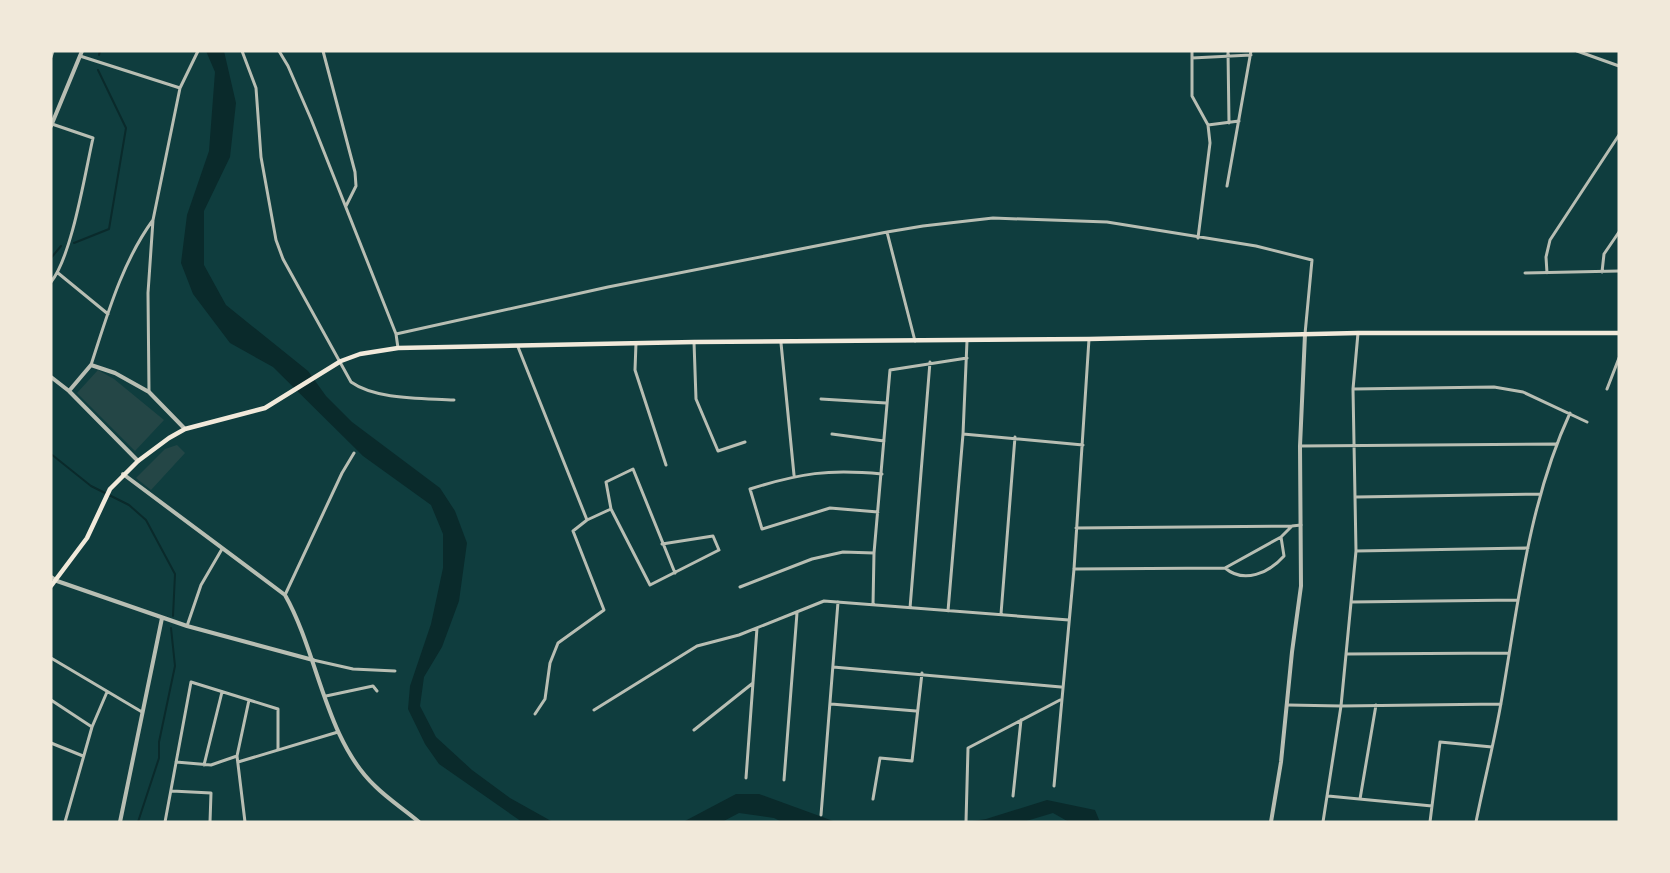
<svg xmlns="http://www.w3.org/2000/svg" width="1670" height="873" font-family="Arial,sans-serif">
<rect width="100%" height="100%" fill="#0f3d3e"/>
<path fill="#244646" d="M98,370l16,9 50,41 -29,31 -58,-58z
M177,445l8,8 -34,37 -15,-12 29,-29z"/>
<path fill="#0a2a2b" d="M206,51h18l12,52 -6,54 -26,54v54l22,40 82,66 18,25 26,26 88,66 15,23 12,32 -8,58 -17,46 -18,30 -4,29 16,31 36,33 38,28 43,24h-31l-83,-58 -14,-20 -17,-35 2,-23 21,-62 12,-56v-34l-12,-29 -68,-49 -90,-89 -43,-24 -37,-49 -12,-31 6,-48 22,-64 6,-79z
M736,794h23l77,28h-54l-8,-4 -35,-5 -17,9h-39z
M1047,800l48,10 5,12h-31l-16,-9 -30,9h-58l21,-3z"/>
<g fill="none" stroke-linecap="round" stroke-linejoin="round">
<path stroke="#0a2a2b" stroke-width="2" d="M99,55l1,-4
M74,243l35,-14 17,-101 -28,-58
M51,258l10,-12
M51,454l40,32 38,19 17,15 29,54 -2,42
M138,822l21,-64v-16l16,-76 -4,-38"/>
<path stroke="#b8beb3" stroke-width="3" d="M242,51l14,37 5,69 15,83 7,19 68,123c25,18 73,16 103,18
M279,51l9,15 23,53 85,215 2,14
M323,51l32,121 1,14 -10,20
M1192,51v45l16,29 2,18 -12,95
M1228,51l1,72
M1577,51l42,15
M80,56l100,32
M51,57l2,-6
M1192,58l59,-3
M1208,125l31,-4
M1227,186l24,-135
M887,232l28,109
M1602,272l2,-18 15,-22
M58,273l50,41
M1525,273l94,-2
M1547,273l-1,-16 4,-17 69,-105
M51,282c21,-26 34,-109 42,-144l-41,-14
M396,334l212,-47 279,-55 36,-6 70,-8 114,4 149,24 56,14 -7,74
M694,342l2,57 22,52 27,-9
M636,343l-1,27 31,95
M781,343l13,132
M518,347l69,173 -14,11 31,79 -46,33 -8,20 -5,36 -10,15
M91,365c16,-49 31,-103 62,-145
M1353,389l141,-2 29,5 64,30
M1607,389l12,-31
M149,392l-1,-99 5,-73 27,-132 18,-37
M821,399l65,4
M832,434l52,7
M963,434l120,11
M1300,446l256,-2
M1356,497l185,-3
M878,512l-48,-4 -68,21 -12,-40c51,-16 78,-20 132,-15
M587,520l24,-11
M1076,528l216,-2
M662,544l51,-8 6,14 -69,35 -39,-76 -5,-27 27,-13 42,104
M1356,551l172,-3
M1225,568c19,16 44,5 59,-12l-3,-19
M1074,569l151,-1 56,-31 11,-11 9,-1
M740,587l72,-28 31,-7 31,1
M285,595l57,-122 12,-20
M1351,602l167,-2
M873,605l1,-52 16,-183 77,-12
M910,608l20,-246
M948,611l15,-177 4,-93
M1001,614l14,-177
M187,626l14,-41 21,-36
M1346,654l163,-1
M51,658l91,54
M313,660l40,9 42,2
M833,667l228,20
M326,696l47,-10 4,5
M51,700l41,27
M831,704l85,7
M1288,705l53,1 160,-2
M594,710l103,-64 42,-11 85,-34 245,19
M694,730l59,-47
M51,743l32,13
M176,762l35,3 26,-9
M238,762l100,-30
M204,765l18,-73
M746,778l11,-150
M784,780l13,-167
M1054,786l20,-217 15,-230
M172,791l39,2 -1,29
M1013,796l8,-76
M1328,796l104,10
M873,799l7,-41 32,3 10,-88
M1360,799l16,-94
M821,815l17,-213
M65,822l27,-95 15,-35
M165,822l26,-140 87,27v40
M245,822l-8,-66 12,-56
M966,822l2,-74 92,-48
M1323,822l18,-116 15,-155 -3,-162 5,-56
M1430,822l10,-80 52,5
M1476,822c8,-40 18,-79 25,-119 17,-97 27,-199 69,-290"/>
<path stroke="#b8beb3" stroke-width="4" d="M51,126l31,-75
M51,377l18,14 69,70
M69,391l22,-26 24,8 34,19 36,37
M123,474l162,121c33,58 40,144 90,191 13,13 30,24 44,36
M51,577l6,4 130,45 126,34
M120,822l42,-204
M1271,822l10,-60 11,-110 9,-66 -1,-140 5,-112"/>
<path stroke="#f1e9da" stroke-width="4.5" d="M51,586l36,-48 23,-49 28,-28 31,-23 16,-9 80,-21 76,-47 19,-7 38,-6 296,-6 395,-3 269,-6h261"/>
</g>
<rect width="1670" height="873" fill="none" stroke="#f1e9da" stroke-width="105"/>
</svg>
